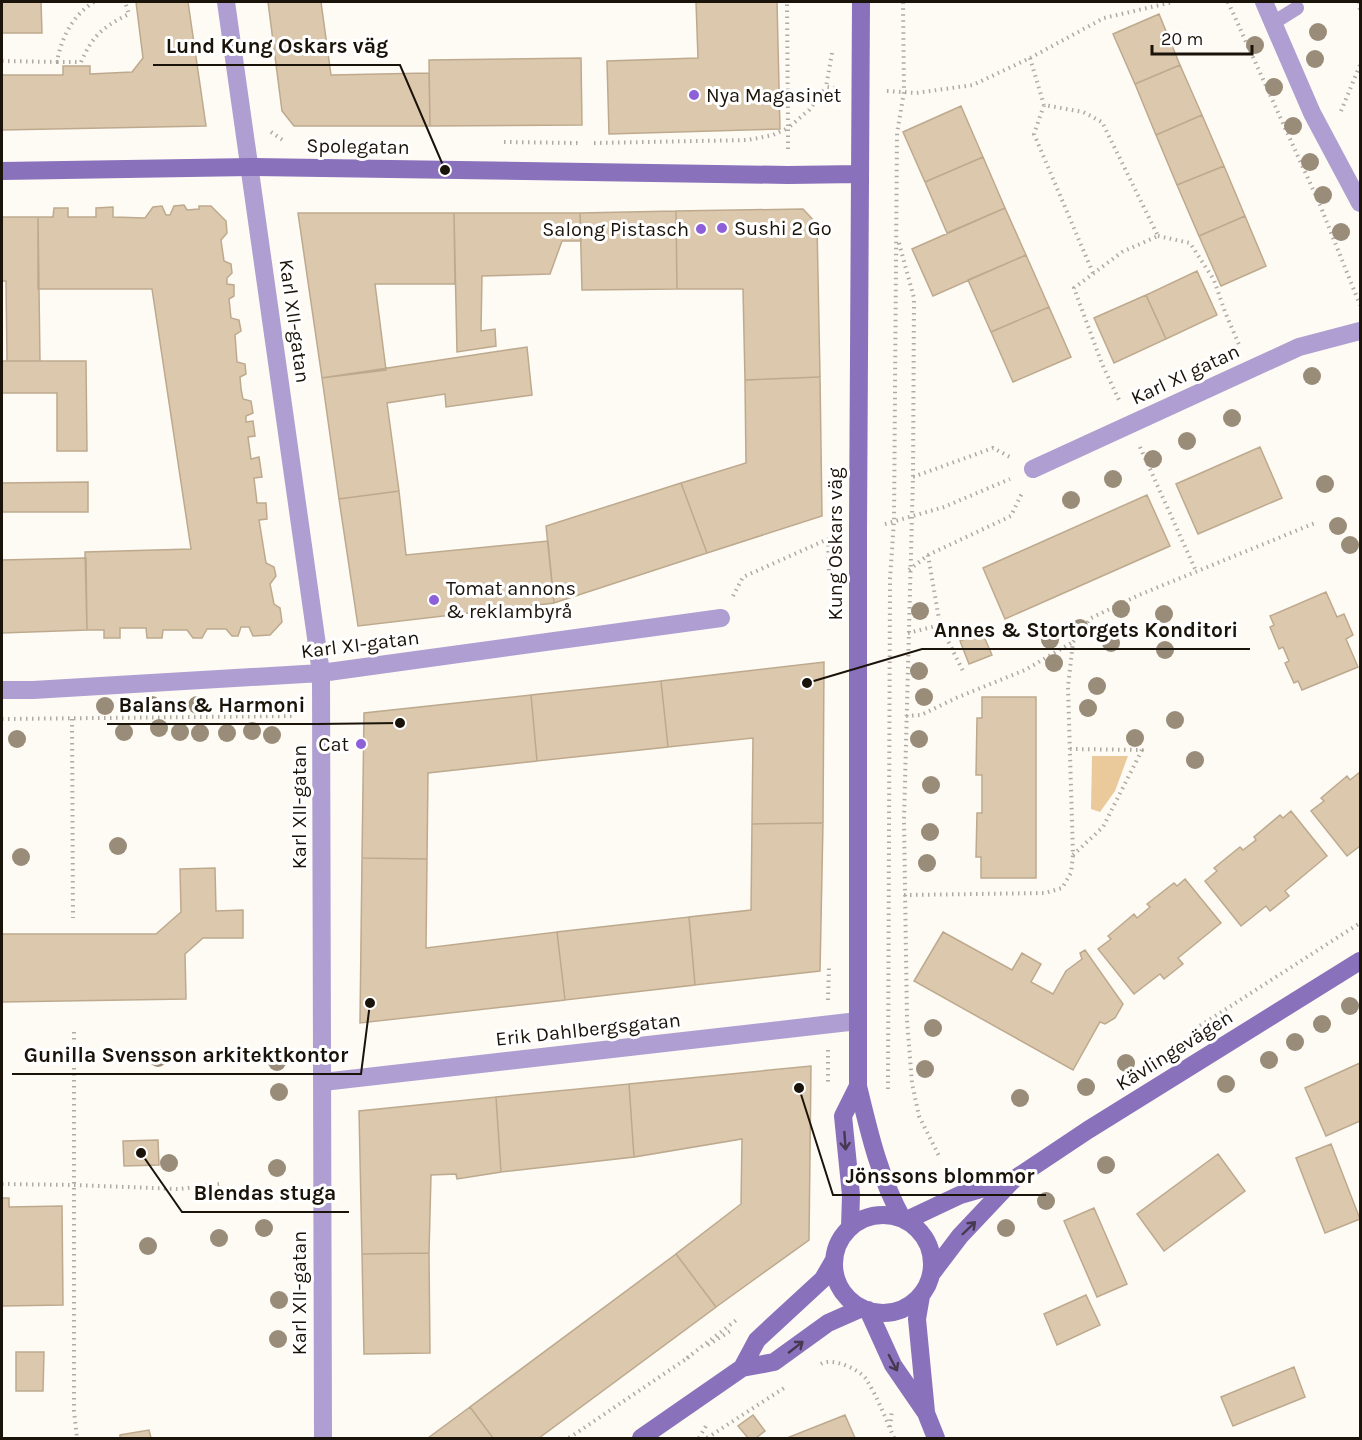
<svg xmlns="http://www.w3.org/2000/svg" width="1362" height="1440" font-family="Karla,sans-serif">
<rect width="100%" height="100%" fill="#fefaf4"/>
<path fill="#eac99b" d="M1092,756h36l-13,35 -15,21 -9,-3z"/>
<path fill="#dcc8ac" stroke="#bdaa8e" stroke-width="1.5" d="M2,2h39l1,31h-40z
M136,2h52l18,124 -204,4v-55h61v-9h27v8l42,-2 11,-14z
M268,2h53l10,73 98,-2 1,53h-136l-12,-15z
M696,2h81l3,127 -171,5 -2,-73 91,-3z
M1159,14l21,51 -45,19 -22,-50z
M581,58l1,67 -152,1 -1,-66z
M1180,65l22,50 -46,20 -21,-51z
M961,106l22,51 -58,25 -22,-50z
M1202,115l22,51 -47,19 -21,-50z
M983,157l22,51 -58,25 -22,-51z
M1224,166l21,50 -46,20 -22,-51z
M184,205l3,5 12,-1v-3h12l15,15 1,12 -6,7 3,21 7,3 1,9 -5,5v6l7,1v11l-5,3 2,19 8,2 2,11 -6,4 2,27 8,2 1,10 -6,3 1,12 2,10 8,2 2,12 -7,3v6l7,-1 2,15 -7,1 3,22 8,-2 3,20 -8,1 3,25h9l1,16 -8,1 7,43 8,4 2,9 -6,8 4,20 6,4 2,14 -12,13 -17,1 -4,-9h-8l-3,9h-6l-6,-7h-19l-5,9h-9l-6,-8h-24l-1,8h-15l-1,-10h-26v10h-16v-8h-17l-2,-78 106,-3 -39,-260h-114v-72h15l1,-9h14v9h28v-9l17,-1v10l32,1 8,-11 9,-1 4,9h4l4,-9z
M1005,208l21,47 -93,41 -21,-47z
M803,209l14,15 3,153 -75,3 -2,-91h-66l-1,-78z
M676,211l1,78 -95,1 -2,-77z
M298,213h156l1,71h-80l11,86 -64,8z
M454,213h126l1,28h-19l-12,33 -68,2 -1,55 14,-2 1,17 -39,6z
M1245,216l21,50 -45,20 -22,-50z
M2,217h36l2,144h-33l-1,-80h-4z
M1026,255l23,52 -58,25 -23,-52z
M1197,271l20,44 -51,24 -20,-44z
M1146,295l20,44 -52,24 -20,-45z
M1049,307l22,50 -58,25 -22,-50z
M527,347l5,48 -86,12 -1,-13 -58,9 12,88 -60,8 -17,-121z
M2,361h84l1,90h-30v-58h-55z
M820,377l2,139 -115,37 -26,-70 65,-20 -1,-83z
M1260,447l22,51 -84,36 -22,-50z
M88,482v30h-86v-29z
M681,483l26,70 -153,50 -8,-77z
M399,491l7,64 142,-14 6,62 -196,23 -19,-127z
M1147,495l23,51 -165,73 -22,-51z
M86,558l1,72 -85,3v-73z
M1326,592l11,25 7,-3 9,21 -7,4 12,28 -56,23 -4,-9 -4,2 -9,-20 4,-2 -6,-14 -4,2 -9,-22 4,-2 -4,-9z
M982,632l10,23 -23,9 -9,-23z
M824,662l-1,161 -71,1 1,-86 -85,9 -7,-66z
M661,681l7,66 -131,14 -6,-66z
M531,695l6,66 -109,12 -1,86 -65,-1 2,-145z
M982,697h54v181h-55v-21h-5l1,-44h5v-38h-6l1,-57h5z
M1360,772v74l-13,10 -36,-45 13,-10 -3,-3 26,-22 3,4z
M1291,811l36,45 -42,35 4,5 -19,15 -4,-5 -25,20 -36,-45 12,-10 -3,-3 26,-21 3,3 13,-10 -2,-3 26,-22 3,3z
M823,823l-3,148 -125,14 -6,-68 62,-7 1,-86z
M362,858l65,1 -1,89 131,-16 8,68 -205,23z
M215,868l1,43 27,-1v28h-40l-18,16 1,45 -184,3v-68h154l25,-22 -1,-43z
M1185,879l36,44 -43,35 5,6 -19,15 -4,-5 -26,20 -36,-45 13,-10 -3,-3 26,-22 3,4 13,-11 -3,-3 27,-21 3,3z
M689,917l6,68 -130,15 -8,-68z
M943,932l69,38 10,-17 19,11 -10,18 22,12 13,-23 16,-12 -2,-6 5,-3 38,54 -8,14 -10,6 -5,-2 -27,48 -159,-89z
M1360,1063v58l-34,15 -21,-48z
M811,1066l-2,174 -93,67 -40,-53 65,-50 1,-65 -108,18 -5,-73z
M629,1084l5,73 -133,15 -5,-75z
M496,1097l5,75 -44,7 -1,-5 -25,1 -2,78 -67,1 -3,-143z
M158,1140l1,25 -35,1 -1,-25z
M1331,1144l29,75 -35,14 -29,-75z
M1218,1154l27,37 -81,60 -27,-37z
M2,1198h7v9l53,-1 1,99 -61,1z
M1094,1208l33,76 -30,13 -33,-76z
M429,1253l1,100 -66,1 -2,-100z
M676,1254l40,53 -177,131h-46l-23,-31z
M1086,1295l14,30 -43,20 -13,-31z
M16,1352h28l-1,39h-27z
M1294,1367l11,30 -72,29 -12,-29z
M470,1407l23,31h-65z
M753,1415l12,16 -9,7h-8l-10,-12z
M845,1415l10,23h-68z
M149,1430l2,8h-31v-3z"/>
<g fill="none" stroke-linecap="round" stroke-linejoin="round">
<path stroke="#afaaa3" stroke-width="4" stroke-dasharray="1.5 4.5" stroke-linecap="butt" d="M1228,2l92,203 40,100
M1359,2l1,9
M832,53l-6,34 9,1
M1030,58l14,47
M2,61l55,1c4,-24 16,-47 37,-60
M57,62h24c12,-27 22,-35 48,-48l-4,-12
M887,91l29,2 57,-8 57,-27 74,-40 69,-16
M1341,111l19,-46
M271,132l13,9
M504,142l74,1
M594,143l154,-3 25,-5 15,-7 -1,-126
M788,149v-21l21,-18 17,-23
M1158,236l32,7 24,37 11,32 15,35
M899,243l15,55 -1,179 -9,343 3,200 5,63 7,33 21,42
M1093,273l-59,-139 10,-29 39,7 19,10 56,114 -36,16 -48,36 28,76 18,38
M1140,447l56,124
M913,477l80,-29 17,9
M885,524l59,-17 66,-28
M828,539l1,32
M928,555l12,70 23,46
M909,570l19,-15 83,-39 11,-23
M733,596l10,-19 85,-38
M908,633l32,-8
M906,716l15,-1 35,-17 69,-28 48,-28
M2,719l293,-3
M72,719l1,199
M1070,749l72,1 -39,77 -30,28
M904,895l141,-2 17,-5 9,-15 2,-18 -5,-168 5,-45 18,-24 48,-23 176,-72
M828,1000l1,-34
M1195,1029l165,-106
M74,1032v379l3,27
M828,1050v34
M888,1089l2,-510 4,-58 3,-388 7,-41 -1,-90
M2,1184l72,1 105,4 40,-5
M708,1345l24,-15
M687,1358l52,-40
M821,1364c11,-7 38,5 45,15 11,17 20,40 28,59
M890,1427l2,-17
M569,1438l120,-81
M699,1438l7,-12
M707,1438l77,-50"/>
<path stroke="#ae9ed1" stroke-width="14" d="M1273,23l24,-15"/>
<path stroke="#ae9ed1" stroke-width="18" d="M226,2l95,671 2,765
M1264,2l48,111 48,90
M1033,469l266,-122 61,-16
M2,690h31l288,-17 400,-55
M323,1082l535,-61"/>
<path stroke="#8971bb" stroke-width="18" d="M861,2l-3,529v555c11,46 21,90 44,132
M2,171l249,-4 537,8 71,-1
M834 1264a49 49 0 1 1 98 0a49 49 0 1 1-98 0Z
M907,1220l53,-25 52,-15
M850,1227l1,-32 -8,-79 15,-30
M932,1273l28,-37 53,-56 75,-50 272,-169
M921,1296l-4,23 9,93
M868,1310l25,55 33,48 10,25
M742,1368l15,-28 66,-61 11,-19
M641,1438l101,-70 32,-6 54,-39 34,-15"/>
</g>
<g fill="#998c78">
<circle cx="1318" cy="32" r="9"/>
<circle cx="1255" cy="45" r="9"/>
<circle cx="1315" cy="59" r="9"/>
<circle cx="1274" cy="87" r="9"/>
<circle cx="1293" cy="126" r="9"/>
<circle cx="1310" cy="162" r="9"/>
<circle cx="1323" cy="195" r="9"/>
<circle cx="1341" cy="232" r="9"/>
<circle cx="1312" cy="376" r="9"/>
<circle cx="1232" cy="418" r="9"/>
<circle cx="1187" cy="441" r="9"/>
<circle cx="1153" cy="459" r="9"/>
<circle cx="1113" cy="479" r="9"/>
<circle cx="1325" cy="484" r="9"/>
<circle cx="1071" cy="500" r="9"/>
<circle cx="1338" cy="526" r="9"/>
<circle cx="1350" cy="545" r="9"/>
<circle cx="1121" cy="609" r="9"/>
<circle cx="920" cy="611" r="9"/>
<circle cx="1164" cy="614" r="9"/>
<circle cx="1080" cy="628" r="9"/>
<circle cx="1050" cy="640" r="9"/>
<circle cx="1111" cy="643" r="9"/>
<circle cx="1165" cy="650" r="9"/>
<circle cx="1054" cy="663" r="9"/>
<circle cx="919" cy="671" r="9"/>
<circle cx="1097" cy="686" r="9"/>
<circle cx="924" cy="697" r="9"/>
<circle cx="152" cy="705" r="9"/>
<circle cx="197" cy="705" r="9"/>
<circle cx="105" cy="706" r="9"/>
<circle cx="1088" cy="708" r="9"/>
<circle cx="1175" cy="720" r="9"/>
<circle cx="159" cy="728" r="9"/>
<circle cx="252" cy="731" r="9"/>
<circle cx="124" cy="732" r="9"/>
<circle cx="180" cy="732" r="9"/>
<circle cx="200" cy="733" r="9"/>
<circle cx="227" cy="733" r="9"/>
<circle cx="272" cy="735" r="9"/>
<circle cx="1135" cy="738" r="9"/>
<circle cx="17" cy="739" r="9"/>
<circle cx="919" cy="739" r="9"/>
<circle cx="1195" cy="760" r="9"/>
<circle cx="931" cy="785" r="9"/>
<circle cx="930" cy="832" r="9"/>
<circle cx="118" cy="846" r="9"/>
<circle cx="21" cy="857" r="9"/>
<circle cx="927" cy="863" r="9"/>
<circle cx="1350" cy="1006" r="9"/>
<circle cx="1322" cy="1024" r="9"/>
<circle cx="933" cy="1028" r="9"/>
<circle cx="1295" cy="1042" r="9"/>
<circle cx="158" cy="1058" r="9"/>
<circle cx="1269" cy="1060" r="9"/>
<circle cx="277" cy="1062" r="9"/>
<circle cx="1126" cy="1063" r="9"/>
<circle cx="925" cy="1069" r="9"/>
<circle cx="1226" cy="1084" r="9"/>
<circle cx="1086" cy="1087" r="9"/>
<circle cx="279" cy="1092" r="9"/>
<circle cx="1020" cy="1098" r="9"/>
<circle cx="169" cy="1163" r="9"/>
<circle cx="1106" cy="1165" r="9"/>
<circle cx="277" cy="1168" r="9"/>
<circle cx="1046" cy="1201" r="9"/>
<circle cx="264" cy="1228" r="9"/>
<circle cx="1006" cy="1228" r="9"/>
<circle cx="219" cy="1238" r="9"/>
<circle cx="148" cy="1246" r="9"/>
<circle cx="279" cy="1300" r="9"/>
<circle cx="278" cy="1339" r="9"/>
</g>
<defs><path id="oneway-shaft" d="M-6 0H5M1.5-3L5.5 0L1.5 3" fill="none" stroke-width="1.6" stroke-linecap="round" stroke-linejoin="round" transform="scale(1.5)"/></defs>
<g stroke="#463950">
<use href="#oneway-shaft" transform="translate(845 1141) rotate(86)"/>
<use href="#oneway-shaft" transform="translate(969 1228) rotate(-44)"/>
<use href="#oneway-shaft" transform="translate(796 1347) rotate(-38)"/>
<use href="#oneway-shaft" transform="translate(893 1363) rotate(62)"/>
</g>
<g fill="#8d5fd8" stroke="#fff" stroke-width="2">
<circle cx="694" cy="95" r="6"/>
<circle cx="722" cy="228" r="6"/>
<circle cx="701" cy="229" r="6"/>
<circle cx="434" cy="600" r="6"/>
<circle cx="361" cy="744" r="6"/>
</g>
<g text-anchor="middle" stroke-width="6" stroke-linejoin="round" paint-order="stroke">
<g font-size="20" fill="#1a1309" stroke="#fff" text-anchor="start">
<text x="706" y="102">Nya Magasinet</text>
<text x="734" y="235">Sushi 2 Go</text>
<text x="689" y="236" text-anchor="end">Salong Pistasch</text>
<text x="446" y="595">Tomat annons<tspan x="446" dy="23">&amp; reklambyrå</tspan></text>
<text x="349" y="751" text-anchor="end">Cat</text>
</g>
<g font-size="20" fill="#1a1309" stroke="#fff">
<text transform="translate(358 146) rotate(1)" y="7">Spolegatan</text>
<text transform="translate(295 321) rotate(82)" y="7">Karl XII-gatan</text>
<text transform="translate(1185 374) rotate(-25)" y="7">Karl XI gatan</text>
<text transform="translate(835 544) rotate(-90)" y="7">Kung Oskars väg</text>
<text transform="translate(360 644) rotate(-7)" y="7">Karl XI-gatan</text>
<text transform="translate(299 807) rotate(-90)" y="7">Karl XII-gatan</text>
<text transform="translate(588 1029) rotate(-6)" y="7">Erik Dahlbergsgatan</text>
<text transform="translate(1174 1050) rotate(-32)" y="7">Kävlingevägen</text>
<text transform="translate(299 1293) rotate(-90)" y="7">Karl XII-gatan</text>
</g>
</g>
<path fill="none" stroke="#1a1309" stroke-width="2" d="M445 170L400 65H153M807 683L922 649H1250M400 723L318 724H107M370 1003L361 1074H12M799 1088L833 1195H1046M141 1153L182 1212H349"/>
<g fill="#1a1309" stroke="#fff" stroke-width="2">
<circle cx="445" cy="170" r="6"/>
<circle cx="807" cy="683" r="6"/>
<circle cx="400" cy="723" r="6"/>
<circle cx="370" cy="1003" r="6"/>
<circle cx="799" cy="1088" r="6"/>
<circle cx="141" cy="1153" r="6"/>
</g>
<g font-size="21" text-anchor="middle" font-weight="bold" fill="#1a1309" stroke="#fff" stroke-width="6" stroke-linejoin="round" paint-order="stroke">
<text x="277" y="53">Lund Kung Oskars väg</text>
<text x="1086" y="637">Annes &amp; Stortorgets Konditori</text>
<text x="212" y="712">Balans &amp; Harmoni</text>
<text x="186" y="1062">Gunilla Svensson arkitektkontor</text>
<text x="940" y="1183">Jönssons blommor</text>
<text x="265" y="1200">Blendas stuga</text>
</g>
<rect width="1362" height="1440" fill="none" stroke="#1a1309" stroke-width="6"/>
<path d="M1152 45v9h100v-9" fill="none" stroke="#1a1309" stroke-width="3"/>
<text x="1161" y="45" font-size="18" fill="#1a1309" stroke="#ffffff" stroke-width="4.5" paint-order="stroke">20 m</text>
</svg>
